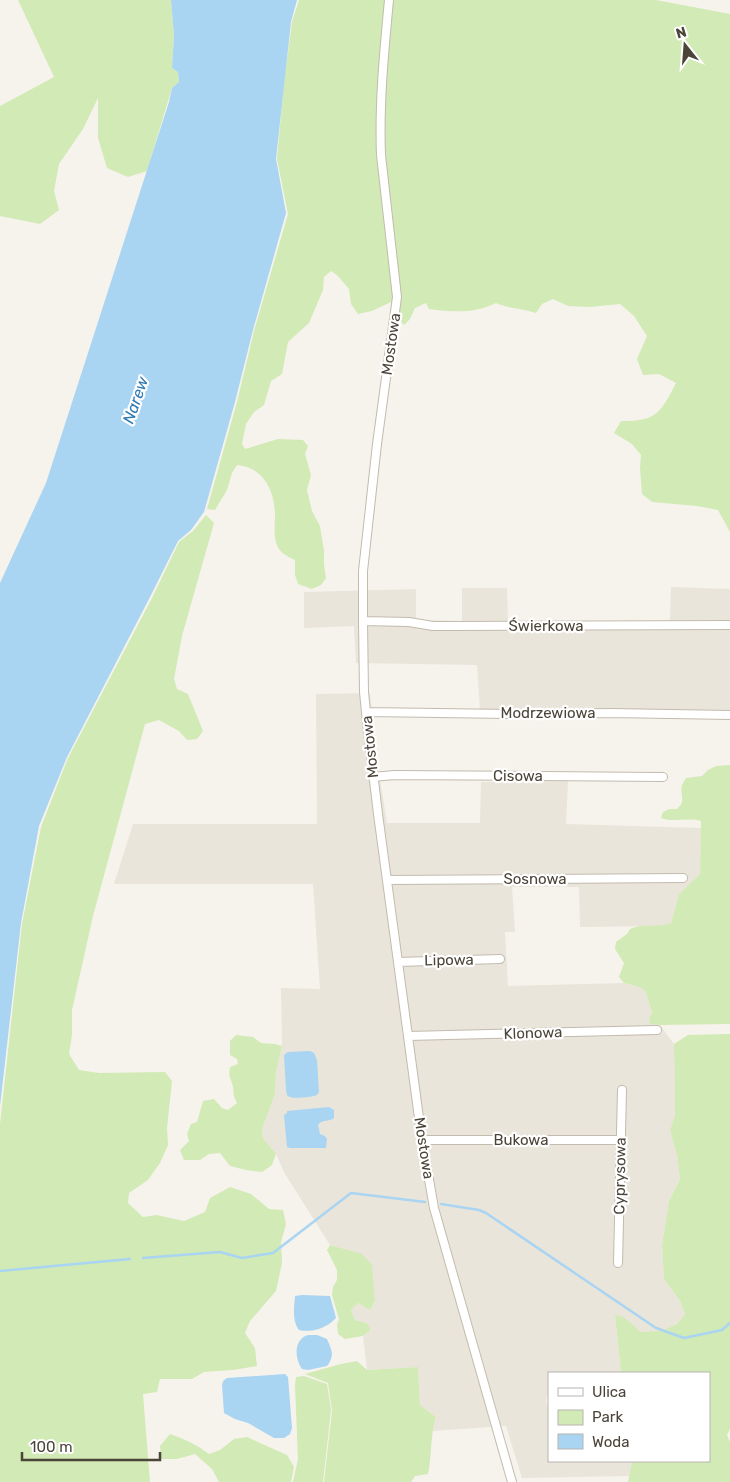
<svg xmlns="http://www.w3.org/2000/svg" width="730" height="1482" font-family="Rubik,sans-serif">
<rect width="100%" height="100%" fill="#f6f3ec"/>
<path fill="#eae5da" d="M671,587l59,2v124l-250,-2 -3,-46 -121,-2 -2,-37 -50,2v-36l112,-3v31l46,1v-33h45l1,34 162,-1z
M370,693l8,74 9,56h93l1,-41 87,-1 -2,43 135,4 -1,46 -21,20 -8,29 -9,3 -82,1 -1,-40h-67l3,45h-10l3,54 116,-3 12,3 7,3 3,4 6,19 -3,6 1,6 10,1 14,19 1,71 -5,15 7,26 3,23 -11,22 -7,44 2,34 16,22 5,13 -8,10 -16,7 -21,2 -11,-12 -14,-6 6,58h-72v15l-3,12 3,17v44h83l-3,15 -107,2 -16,-52 -74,5 4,-14 -16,-12 -2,-38 -51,3 -4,-34 8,-6 -4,-7 -12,-3 -4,-10 7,-7 10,6h3l4,-7 -2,-15 -23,-36 -20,-6 -45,-71 -9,-20 -13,-16 -1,-9 13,-35 1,-21 6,-27 -1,-58 39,1 -7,-105h-199l19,-60h184l-1,-130z"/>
<path fill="#d2eab5" d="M18,0h153l3,36 -2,32 6,4 1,10 -7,6 -25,83 -19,6 -21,-9 -9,-30v-40l-15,31 -24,35 -5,27 5,19 -19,14 -40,-8v-110l54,-29z
M299,0h357l74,14v518l-12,-22 -21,-4 -45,-4 -10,-8 -2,-26 1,-13 -9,-11 -18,-11 7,-12c35,0 39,-7 55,-38l-17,-9 -16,1 -6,-16 10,-23 -13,-20 -14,-12 -30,3 -22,-1 -15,-7 -11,5 -6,9c-14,-5 -27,-4 -40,-10 -23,11 -42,9 -67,6l-3,-6 -11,5 -5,11 -6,6 -5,-6v-14l-6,-4 -21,10 -14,3 -7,-10 -2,-15 -11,-13 -7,-5 -7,6 -1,13 -14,33 -21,19 -6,32 -11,7 -7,24 -10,7 -8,12 -4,20 3,5 33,-10 25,1 5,6 -3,8 6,21 -4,15 5,21 8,15 4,25v14l2,13 -5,7 -9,4 -14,-5 -3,-9v-15c-7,-3 -16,-8 -18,-15 -4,-9 -2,-22 -2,-32 -1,-23 -12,-46 -38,-48l-5,8 -5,17 -12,20 -8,-1 30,-107 17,-71 34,-117 -11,-55 7,-76 8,-61z
M206,515l8,8 -32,113 -8,43 3,10 11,5 15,37 -6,8 -10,1 -8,-9 -20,-11 -14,4 -52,192 -21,94v25l-3,19 10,16 20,3 66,-1 7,9 -5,47 1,17 -8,18 -12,17 -19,13 -1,10 15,14 14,-2 27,6 21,-9 5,-14 20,-11 21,7 18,15 14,1 3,14 -5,18 1,21 -6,28 -26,30 -5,12 10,15 2,18 -24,4 -29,2 -12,7h-32l-3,13 -14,2 7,88h-150v-358l22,-200 19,-97 27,-69 83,-158 28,-58 14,-11z
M730,765v259l-70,1 -10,-1 -1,-6 3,-6 -6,-19 -3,-4 -7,-3 -12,-3 -5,-6 5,-14 -9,-14 1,-7 11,-8 3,-5c12,-6 27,-1 41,-6l8,-29 21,-20 1,-53c-14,-4 -27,2 -40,-3l2,-6 6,-3h8c12,-10 -2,-16 9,-31l16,-2 6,-6 8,-4z
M730,1034v395l-3,6 3,7v40h-102l4,-21h77v-88h-88l-6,-58c11,1 18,10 25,17l21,-1 16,-7 8,-10 -5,-13 -16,-22 -2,-34 7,-44 11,-22 -3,-23 -7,-26 5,-15 -1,-71 14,-9z
M236,1035l17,2 8,6 14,1 7,2 -6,27 -1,21 -13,35 1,9 13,16 -4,11 -10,7 -16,-2 -16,-4 -10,-13 -11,1 -9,6h-16l-4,-10 9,-9 -2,-7 4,-10 6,-2 6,-21 11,-2 8,9 6,2 9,-7c-4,-8 -3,-7 -4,-16 -2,-10 -5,-8 -3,-20l8,-3 -1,-5 -7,-4v-14z
M330,1245l32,9 10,11 3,36 -4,8h-3l-10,-6 -7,7 4,10 12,3 4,7 -8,6 -18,3 -7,-5 -1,-9 2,-6 -7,-24 1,-8 4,-7v-10l-10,-20z
M357,1361l10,9 51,-3 2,38 16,12c-6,19 -4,38 -8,57l-13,2 -4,6h-87l8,-71 -4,-28 -23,-9 36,-10z
M304,1376l23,8 4,26 -8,72h-30l5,-23 -3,-73 1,-9z
M170,1434c15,5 27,11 39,20l11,-4 14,-11 13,-2 40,18 7,12 -3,15h-72l-7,-13 -17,-15 -18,5h-16l-1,-13z"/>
<path fill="#a9d4f2" d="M171,0h126l-6,22 -15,137 10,54 -33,117 -18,72 -31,110 -13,18 -13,11 -29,58 -82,158 -28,69 -18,97 -21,183v-523l46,-100 123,-381 3,-14 7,-6 -1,-10 -6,-4 2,-32z
M310,1051l4,2 3,7 2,32 -2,3c-4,2 -22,4 -27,2 -4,-1 -3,-4 -4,-7l-2,-35 4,-3z
M329,1107l5,3v8c-5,4 -12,1 -16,7l2,9 5,2 2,3 -1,9h-36l-3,-1 -3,-32 3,-2v-2z
M302,1295l28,1 6,22c-9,10 -24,15 -37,12 -7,-10 -5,-22 -4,-34z
M308,1335h9l10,4c5,12 8,16 0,27l-19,4 -6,-1c-8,-11 -8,-30 6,-34z
M285,1374l3,3 4,51 -2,6 -6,4h-10l-26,-15 -13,-4 -11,-6 -2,-28 1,-4 4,-3z"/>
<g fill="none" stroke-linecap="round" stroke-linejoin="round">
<path stroke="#a9d4f2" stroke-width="2.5" d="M441,1204l38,6 7,3 170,115 28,10 38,-8 8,-7
M143,1258l77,-6 22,6 31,-5 78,-60 74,9
M0,1271l130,-12"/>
<g stroke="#c2bbae" stroke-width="10">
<path id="street" d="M389,0c-5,52 -10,104 -8,155l16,142 -20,147 -14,127v50l1,71 3,30 11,92 44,326 12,68 78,274
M363,621l46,1 24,4h24l273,-1
M366,712l147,2 99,-1 118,2
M373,777l21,-2 269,2
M387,880l296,-2
M398,962l102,-3
M408,1036l249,-6
M422,1140h198
M618,1263l4,-173"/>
</g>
<use href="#street" stroke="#fff" stroke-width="8"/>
</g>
<g text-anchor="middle" stroke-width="4.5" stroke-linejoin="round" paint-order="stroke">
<g font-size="15" fill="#4b4439" stroke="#fff">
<text transform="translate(391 344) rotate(-82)" y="5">Mostowa</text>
<text x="546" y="631">Świerkowa</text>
<text x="548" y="718">Modrzewiowa</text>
<text transform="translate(370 747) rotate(-96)" y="5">Mostowa</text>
<text x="518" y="781">Cisowa</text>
<text x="535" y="884">Sosnowa</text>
<text transform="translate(449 960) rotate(-1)" y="5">Lipowa</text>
<text transform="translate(533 1033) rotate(-2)" y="5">Klonowa</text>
<text x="521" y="1145">Bukowa</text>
<text transform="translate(424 1148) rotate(81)" y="5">Mostowa</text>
<text transform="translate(620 1176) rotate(-89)" y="5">Cyprysowa</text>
</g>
<g font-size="16" font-style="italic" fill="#2e7ab2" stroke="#fff">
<text transform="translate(135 400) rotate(-71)" y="6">Narew</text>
</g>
</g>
<rect x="548" y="1372" width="162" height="90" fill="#ffffff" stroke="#b7b4b0"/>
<rect x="558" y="1388" width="25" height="8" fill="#ffffff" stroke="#b7b4b0"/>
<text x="592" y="1397" font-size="15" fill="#4b4439">Ulica</text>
<rect x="558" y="1410" width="25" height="15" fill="#d2eab5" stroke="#b7b4b0"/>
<text x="592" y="1422" font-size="15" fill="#4b4439">Park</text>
<rect x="558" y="1434" width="25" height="15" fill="#a9d4f2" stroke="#b7b4b0"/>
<text x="592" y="1447" font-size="15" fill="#4b4439">Woda</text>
<g transform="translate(685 45) rotate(343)" stroke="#ffffff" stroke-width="4" paint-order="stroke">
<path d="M0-4L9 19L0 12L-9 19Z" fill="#4b4439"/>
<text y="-8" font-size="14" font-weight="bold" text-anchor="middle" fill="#4b4439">N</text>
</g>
<path d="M22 1452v8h138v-8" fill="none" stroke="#4b4439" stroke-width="2.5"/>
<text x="30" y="1452" font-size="15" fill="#4b4439" stroke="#ffffff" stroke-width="4" paint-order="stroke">100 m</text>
</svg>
